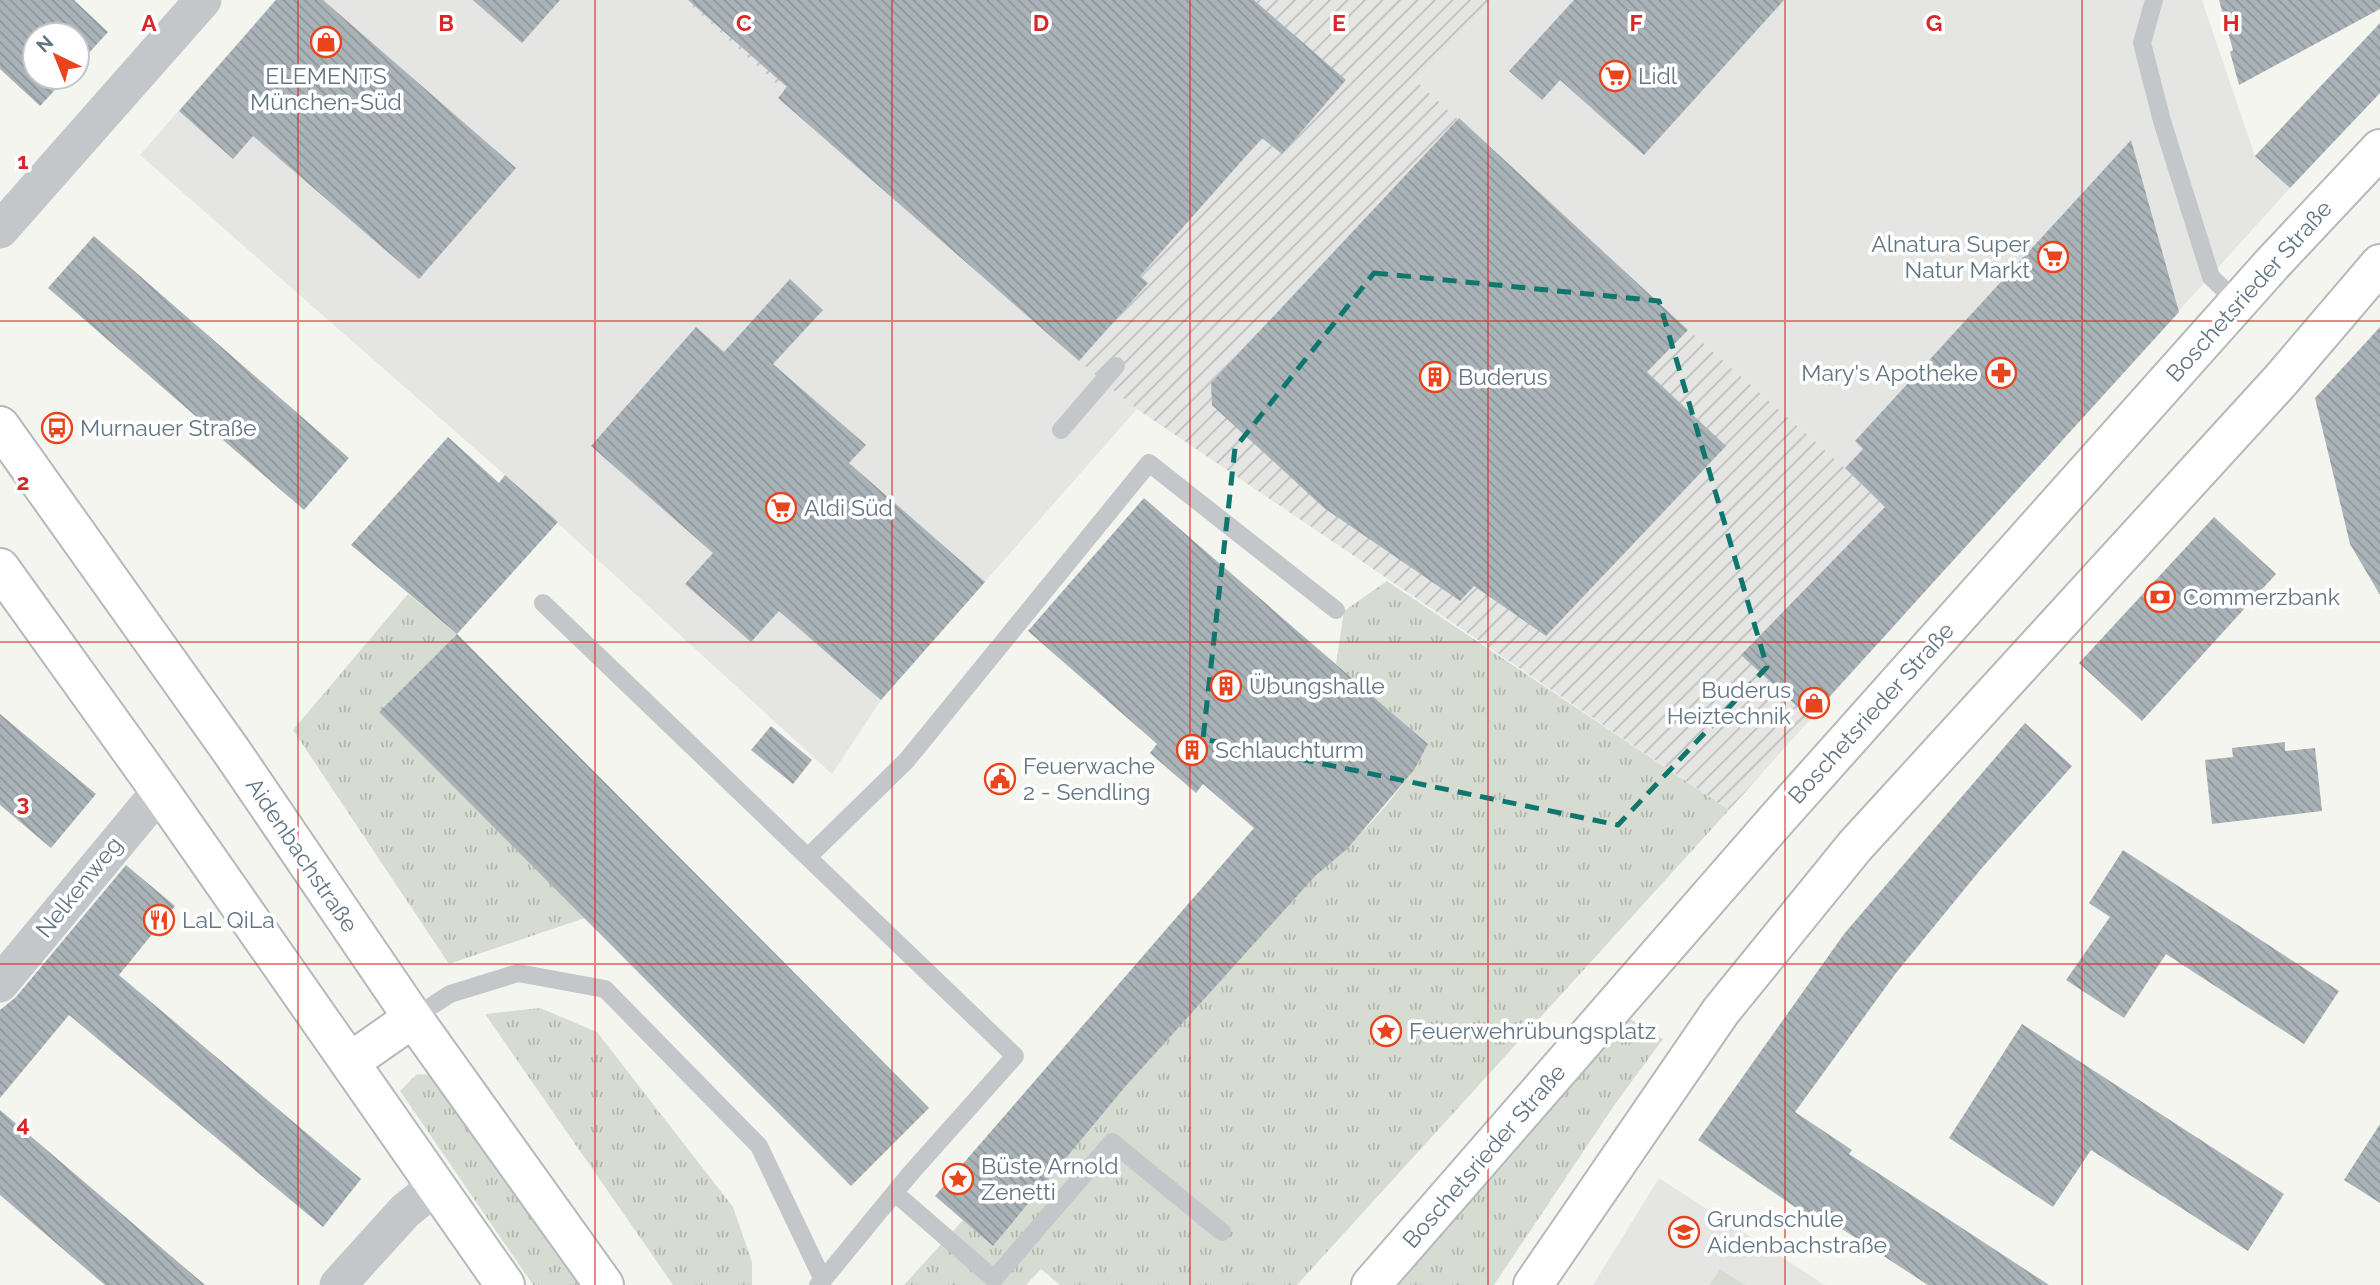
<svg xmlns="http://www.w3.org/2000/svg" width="2380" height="1285" font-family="Raleway,sans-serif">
<defs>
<pattern id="industrial-furrows" width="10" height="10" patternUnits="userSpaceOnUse" patternTransform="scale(1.75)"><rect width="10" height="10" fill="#e5e6e4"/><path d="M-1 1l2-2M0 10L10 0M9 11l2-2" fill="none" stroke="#bdbfbe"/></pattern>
<pattern id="grass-tufts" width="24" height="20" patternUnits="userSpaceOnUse" patternTransform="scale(1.75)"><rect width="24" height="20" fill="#d6dcd1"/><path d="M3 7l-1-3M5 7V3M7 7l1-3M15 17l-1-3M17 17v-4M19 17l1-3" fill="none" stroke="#b1b7af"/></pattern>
<pattern id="building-back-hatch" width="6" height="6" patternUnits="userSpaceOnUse" patternTransform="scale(1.75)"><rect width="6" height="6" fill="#aab3b7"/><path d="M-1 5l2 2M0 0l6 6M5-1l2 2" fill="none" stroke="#8e969a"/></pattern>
</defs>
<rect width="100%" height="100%" fill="#f5f5f0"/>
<path fill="#e5e6e4" d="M275,0h410l419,383 33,26 -256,291 -49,74 -327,-299 -365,-320z
M1496,0h706l53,156 35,32 -197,218 -211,104 -2,-8 -35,-34 -157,-138 -272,-249z
M1659,1178l166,107h-232z"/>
<path fill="url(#industrial-furrows)" d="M685,0h811l-80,81 272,249 157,138 35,34 3,8 63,58 -217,242 -592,-401 -33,-26z"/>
<path fill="url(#grass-tufts)" d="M1387,581l342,229 -432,475h-237l-19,-16 -15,16h-122l59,-65 30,26 132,-159 187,-209c45,-37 88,-82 116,-134l-92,-80 8,-53z
M408,594l49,40 -78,78 206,206 -136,46 -156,-234z
M540,1008l57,24 136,175 19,55v23h-79l-188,-271z
M1622,1014l41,25 -50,68 -119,178h-103z
M417,1074l14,1 150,210h-48l-133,-194z"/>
<path fill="#d6dcd1" d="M1720,1269l25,16h-35z"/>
<path fill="url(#building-back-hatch)" d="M0,0h74l34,32 -31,34v-31h-42v42h32l-27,29 -40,-37z
M276,0h47l193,168 -97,111 -166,-143 -20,23 -54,-48z
M473,0h87l-38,43z
M688,0h566l92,80 -64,74 -20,-16 -122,138 8,7 -69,78 -301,-263 9,-11z
M1574,0h210l-140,155 -84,-75 -18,20 -33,-29z
M2219,0h161v9l-141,76 -9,-33 3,-2z
M2380,23v70l-90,95 -35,-32z
M1459,118l229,212 -41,42 79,74 -180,190 -72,-50 -14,15 -136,-93 -112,-103 -1,-22z
M2131,140l48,172 -369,406 -69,-63 144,-148 -40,-39 18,-19 -8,-8z
M94,236l255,222 -45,52 -256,-222z
M790,279l33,31 -50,54 93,81 -17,18 136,119 -104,118 -102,-89 -28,31 -66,-58 28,-31 -122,-107 105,-119 28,25z
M2380,327v268l-30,-51 -35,-146z
M448,437l51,46 6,-8 53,47 -101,112 -106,-89z
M1144,498l284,246 -14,26 -67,79 -32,27 -190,211 -132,159 -58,-50 319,-368 -51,-44 -7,9 -46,-40 7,-9 -129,-113z
M2214,517l62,57 -134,147 -63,-58z
M457,634l472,474 -78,78 -472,-474z
M0,714l96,80 -45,54 -51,-43z
M2025,723l47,43 -91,103 -85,104 -101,139 57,38 -3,4 200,131h-121l-115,-75 -5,6 -110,-76 146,-206z
M771,726l41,34 -19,24 -42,-34z
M2285,742v9l30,-3 7,63 -110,13 -7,-64 28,-3 -1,-9z
M2123,850l216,141 -35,53 -138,-90 -42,64 -58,-38 44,-63 -21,-14z
M126,865l49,41 -56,69 242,204 -38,48 -254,-212 -69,83v-88l16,-13z
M2022,1024l262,170 -36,57 -157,-101 -38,57 -104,-69z
M0,1110l205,175h-100l-6,-5 -99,-85z
M2380,1124v79l-36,-23z"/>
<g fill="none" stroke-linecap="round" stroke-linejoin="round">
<g stroke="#b3b9bd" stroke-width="42">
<path id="secondary" d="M0,426l232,326 181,266 191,267
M0,568l160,223 345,494
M350,1062l63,-44
M1371,1285l406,-466 495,-555 108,-115
M1533,1285l188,-274 134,-165 426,-466 99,-116"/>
</g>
<path stroke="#c4c7ca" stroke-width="18" d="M2154,0l-12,43 20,78 49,156 26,25
M1061,430l55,-64
M543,603l472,453 -105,118 -87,106
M808,857l99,-97 242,-297 187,147
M413,1018l37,-24 68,-21 87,16 154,157 64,134 -5,5
M895,1193l99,86 118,-137 110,90"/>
<path stroke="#c4c7ca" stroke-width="37" d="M0,230l203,-230
M0,984l160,-193
M338,1285l67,-74 31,-25"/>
<use href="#secondary" stroke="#fff" stroke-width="38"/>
</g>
<path fill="none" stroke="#0f766e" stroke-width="5" stroke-dasharray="14 9" stroke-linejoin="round" d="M1374,273l285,28 108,366 -149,158 -415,-86 32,-291z"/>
<path fill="none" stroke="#d62828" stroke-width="2" stroke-opacity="0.55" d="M298,0v1285M595,0v1285M892,0v1285M1190,0v1285M1488,0v1285M1785,0v1285M2082,0v1285M0,321h2380M0,642h2380M0,964h2380"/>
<defs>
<g id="shop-ring" transform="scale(1.575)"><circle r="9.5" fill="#fff" stroke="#e9441c" stroke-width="1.5"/><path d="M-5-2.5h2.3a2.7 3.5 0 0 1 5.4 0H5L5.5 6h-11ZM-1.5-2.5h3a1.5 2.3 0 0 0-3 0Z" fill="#e9441c"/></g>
<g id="supermarket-ring" transform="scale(1.575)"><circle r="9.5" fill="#fff" stroke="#e9441c" stroke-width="1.5"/><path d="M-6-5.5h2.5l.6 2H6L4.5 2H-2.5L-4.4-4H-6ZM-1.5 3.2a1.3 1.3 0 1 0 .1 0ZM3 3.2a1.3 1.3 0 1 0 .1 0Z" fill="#e9441c"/></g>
<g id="pharmacy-ring" transform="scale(1.575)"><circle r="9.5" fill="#fff" stroke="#e9441c" stroke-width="1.5"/><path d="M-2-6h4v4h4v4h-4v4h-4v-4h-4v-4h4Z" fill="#e9441c"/></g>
<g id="building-ring" transform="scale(1.575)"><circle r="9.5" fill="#fff" stroke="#e9441c" stroke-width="1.5"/><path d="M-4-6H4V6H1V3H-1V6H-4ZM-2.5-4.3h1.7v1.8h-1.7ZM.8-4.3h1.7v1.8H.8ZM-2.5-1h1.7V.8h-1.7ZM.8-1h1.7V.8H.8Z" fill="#e9441c"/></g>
<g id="bus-ring" transform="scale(1.575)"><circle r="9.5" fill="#fff" stroke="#e9441c" stroke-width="1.5"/><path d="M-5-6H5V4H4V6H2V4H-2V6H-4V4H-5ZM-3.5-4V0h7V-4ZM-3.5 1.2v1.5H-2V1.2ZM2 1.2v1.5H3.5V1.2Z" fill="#e9441c"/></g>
<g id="bank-ring" transform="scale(1.575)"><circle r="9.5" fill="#fff" stroke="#e9441c" stroke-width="1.5"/><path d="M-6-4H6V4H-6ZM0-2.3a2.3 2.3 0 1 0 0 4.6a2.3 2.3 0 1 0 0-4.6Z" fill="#e9441c"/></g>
<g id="civic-ring" transform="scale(1.575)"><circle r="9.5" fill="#fff" stroke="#e9441c" stroke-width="1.5"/><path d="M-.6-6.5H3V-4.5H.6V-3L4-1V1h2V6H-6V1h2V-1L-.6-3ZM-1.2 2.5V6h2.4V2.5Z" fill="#e9441c"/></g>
<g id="restaurant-ring" transform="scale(1.575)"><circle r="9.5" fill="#fff" stroke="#e9441c" stroke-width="1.5"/><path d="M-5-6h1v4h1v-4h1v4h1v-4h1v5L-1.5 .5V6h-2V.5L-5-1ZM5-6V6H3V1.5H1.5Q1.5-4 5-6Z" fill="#e9441c"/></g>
<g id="sight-ring" transform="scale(1.575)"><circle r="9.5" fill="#fff" stroke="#e9441c" stroke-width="1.5"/><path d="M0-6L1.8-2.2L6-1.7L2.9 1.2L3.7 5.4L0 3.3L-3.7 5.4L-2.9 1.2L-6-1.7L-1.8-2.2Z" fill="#e9441c"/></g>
<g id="school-ring" transform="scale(1.575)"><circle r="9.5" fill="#fff" stroke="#e9441c" stroke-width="1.5"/><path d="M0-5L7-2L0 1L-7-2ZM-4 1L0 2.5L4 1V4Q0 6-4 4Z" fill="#e9441c"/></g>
</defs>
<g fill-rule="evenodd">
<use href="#shop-ring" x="326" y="42"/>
<use href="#supermarket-ring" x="1615" y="76"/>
<use href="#supermarket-ring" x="2053" y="257"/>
<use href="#pharmacy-ring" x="2001" y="373"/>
<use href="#building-ring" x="1435" y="377"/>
<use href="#bus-ring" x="57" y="428"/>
<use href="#supermarket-ring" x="781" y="508"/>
<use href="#bank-ring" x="2160" y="597"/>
<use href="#building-ring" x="1226" y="686"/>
<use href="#shop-ring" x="1814" y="703"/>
<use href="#building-ring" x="1192" y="750"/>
<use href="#civic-ring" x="1000" y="779"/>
<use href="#restaurant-ring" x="159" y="920"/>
<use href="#sight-ring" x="1386" y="1031"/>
<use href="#sight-ring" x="958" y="1179"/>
<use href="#school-ring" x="1684" y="1232"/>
</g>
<g text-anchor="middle" stroke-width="7" stroke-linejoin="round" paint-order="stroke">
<g font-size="23" fill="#627583" stroke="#fff" text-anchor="start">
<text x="326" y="84" text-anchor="middle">ELEMENTS<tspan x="326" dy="26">München-Süd</tspan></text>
<text x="1638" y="84">Lidl</text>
<text x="2030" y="252" text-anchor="end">Alnatura Super<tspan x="2030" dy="26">Natur Markt</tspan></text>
<text x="1978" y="381" text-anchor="end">Mary's Apotheke</text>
<text x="1458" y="385">Buderus</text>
<text x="80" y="436">Murnauer Straße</text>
<text x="804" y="516">Aldi Süd</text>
<text x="2183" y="605">Commerzbank</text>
<text x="1249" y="694">Übungshalle</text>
<text x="1791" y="698" text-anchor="end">Buderus<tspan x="1791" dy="26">Heiztechnik</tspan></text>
<text x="1215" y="758">Schlauchturm</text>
<text x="1023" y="774">Feuerwache<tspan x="1023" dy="26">2 - Sendling</tspan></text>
<text x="182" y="928">LaL QiLa</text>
<text x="1409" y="1039">Feuerwehrübungsplatz</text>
<text x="981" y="1174">Büste Arnold<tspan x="981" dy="26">Zenetti</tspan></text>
<text x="1707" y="1227">Grundschule<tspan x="1707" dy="26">Aidenbachstraße</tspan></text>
</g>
<g font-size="23" fill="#627583" stroke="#fff">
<text transform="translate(2249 291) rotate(-48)" y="8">Boschetsrieder Straße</text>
<text transform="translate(1871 713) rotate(-48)" y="8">Boschetsrieder Straße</text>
<text transform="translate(302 855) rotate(56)" y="8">Aidenbachstraße</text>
<text transform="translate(79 887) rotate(-51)" y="8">Nelkenweg</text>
<text transform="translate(1484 1156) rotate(-49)" y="8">Boschetsrieder Straße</text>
</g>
</g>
<g font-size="23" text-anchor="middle" font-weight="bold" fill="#d62828" stroke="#fff" stroke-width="7" stroke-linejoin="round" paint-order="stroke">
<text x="149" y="31">A</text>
<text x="446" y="31">B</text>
<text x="744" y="31">C</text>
<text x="1041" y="31">D</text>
<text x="1339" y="31">E</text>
<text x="1636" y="31">F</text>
<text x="1934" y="31">G</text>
<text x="2231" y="31">H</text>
<text x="23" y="169">1</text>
<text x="23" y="490">2</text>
<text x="23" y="811">3</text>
<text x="23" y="1132">4</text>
</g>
<g transform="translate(56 56) rotate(317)"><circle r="33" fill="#ffffff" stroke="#c0c8cd" stroke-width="2"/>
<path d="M0-5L12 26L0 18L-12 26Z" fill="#e9441c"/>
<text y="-10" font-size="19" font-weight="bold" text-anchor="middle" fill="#627583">N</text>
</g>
</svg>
